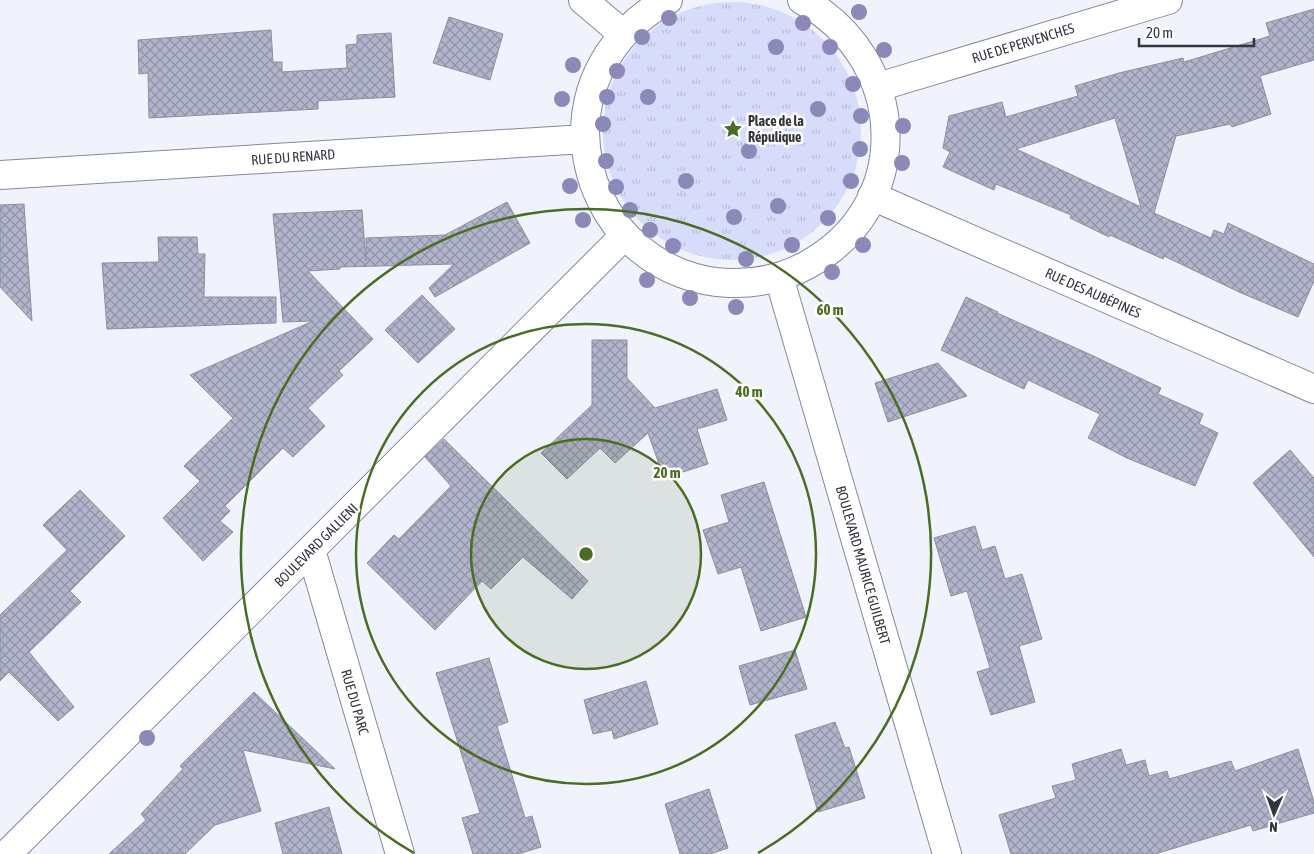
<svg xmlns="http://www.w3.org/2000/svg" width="1314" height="854" font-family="'Asap Condensed',sans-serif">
<defs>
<pattern id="grass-tufts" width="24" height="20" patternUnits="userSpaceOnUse" patternTransform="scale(1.25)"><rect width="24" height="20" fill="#d8dcfb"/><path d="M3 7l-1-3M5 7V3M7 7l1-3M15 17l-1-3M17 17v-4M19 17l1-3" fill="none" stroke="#babdd8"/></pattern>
<pattern id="building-cross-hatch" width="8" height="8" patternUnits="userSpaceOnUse" patternTransform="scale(1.25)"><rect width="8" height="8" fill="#b1b4cb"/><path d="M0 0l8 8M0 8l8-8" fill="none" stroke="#9193a6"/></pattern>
</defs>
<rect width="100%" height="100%" fill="#f1f3fc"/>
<path fill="url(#grass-tufts)" d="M603 131a129 129 0 1 1 258 0a129 129 0 1 1-258 0Z"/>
<path fill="url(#building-cross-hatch)" stroke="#8b8ea4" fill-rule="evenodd" d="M1314,9v51l-54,16 11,38 -39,13 -2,-3 -54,12 -22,77 57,25 3,-8 10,4 4,-11 86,41v17l-16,36 -59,-25 -75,-36 -1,3 -53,-24 -1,2 -39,-19 1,-3 -75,-31 -2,6 -51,-23 7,-15 -7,-4 6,-32 53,-14 4,15 72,-21 -3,-10 44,-13 64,-15 1,4 86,-26 -4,-13zM1115,118l26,89 -125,-58z
M449,17l54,17 -13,46 -57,-17z
M271,30l2,32h9v10l65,-4 -1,-23 11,-1v-9l34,-2 4,64 -77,4v8l-169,9 -1,-45 -9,1 -1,-34z
M507,202l23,41 -95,54 -6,-9 25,-24 -114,3v2l-32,2 65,68 -34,32 4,4 -35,33 17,18 -32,31 -10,-9 -58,58 5,5 -10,10 13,11 -30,29 -40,-43 37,-37 -16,-15 49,-48 -43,-43 123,-54 -30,1 -10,-108 89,-4 4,51v-23l79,-3z
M24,204l8,117 -32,-34v-82z
M158,237h39l1,17h7l-1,43h72v26l-169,6 -5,-66 57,-1z
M422,295l33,34 -37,34 -33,-33z
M966,297l32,15 -1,1 90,40 74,35 -3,6 45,20 -4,10 19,9 -23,53 -68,-28 -39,-20 12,-24 -72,-34 -4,9 -83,-39z
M592,340h35v38l28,30 62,-19 10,31 -30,9 11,35 -44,14 -16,-45 -33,30 -15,-15 -33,31 -26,-26 51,-48z
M938,363l29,33 -79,26 -13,-39z
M444,439l144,142 -16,18 -49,-42 -32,32 -9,-8 -47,49 -68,-67 27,-28 5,4 52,-53 -26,-29z
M1290,450l24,28v79l-61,-74z
M764,482l42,135 -45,14 -20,-64 -23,7 -15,-44 26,-8 -8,-27z
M80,490l45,46 -55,55 11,11 -52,50 45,55 -16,14 -49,-49 -9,9v-66l67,-65 -24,-25z
M975,526l7,24 13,-4 10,33 17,-5 20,65 -23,7 16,56 -44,13 -14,-43 13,-4 -23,-77 -16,5 -17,-58z
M795,650l12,39 -57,16 -11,-39z
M489,658l19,64 -11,4 28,92 7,-2 9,31 -23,7h-45l-11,-36 18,-5 -44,-140z
M646,681l12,43 -44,15 -2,-9 -19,4 -9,-34z
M254,692l81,77 -92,-19 18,61 -46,14 -30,29h-76l37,-34 -5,-6 42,-45 -3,-3z
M835,722l10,26 4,-1 16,51 -47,14 -23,-77z
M1121,749l5,16 19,-5 4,16 18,-5 2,8 62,-18 4,10 63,-22 16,53v11l-61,18 -2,-6 -96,29h-144l-12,-39 57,-17 -4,-12 24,-6 -4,-16z
M709,789l19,59 -18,6h-30l-15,-50z
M329,807l13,47h-59l-8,-31z"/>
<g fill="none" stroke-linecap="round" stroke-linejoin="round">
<g stroke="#85889e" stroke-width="30">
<path id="street" d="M583,0l40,34
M668,0c-49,26 -83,76 -83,133 1,45 20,88 55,116 25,21 57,33 89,34 27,1 54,-5 78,-18 109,-59 102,-206 -5,-265
M878,87l290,-87
M0,175l585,-36
M872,196l442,193
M779,277l168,577
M311,550l89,304
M7,854l618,-619"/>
</g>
<use href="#street" stroke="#fff" stroke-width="28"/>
</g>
<g fill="#8a89b7">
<circle cx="859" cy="12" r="8"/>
<circle cx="669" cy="18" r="8"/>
<circle cx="803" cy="23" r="8"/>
<circle cx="642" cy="37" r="8"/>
<circle cx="776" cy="47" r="8"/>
<circle cx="830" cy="47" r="8"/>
<circle cx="884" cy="50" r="8"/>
<circle cx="573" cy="65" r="8"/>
<circle cx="617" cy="71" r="8"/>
<circle cx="853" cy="84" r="8"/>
<circle cx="607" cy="97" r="8"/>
<circle cx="648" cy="97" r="8"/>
<circle cx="562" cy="99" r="8"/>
<circle cx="818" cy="109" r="8"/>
<circle cx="861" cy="116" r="8"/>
<circle cx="603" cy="124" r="8"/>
<circle cx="903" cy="126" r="8"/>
<circle cx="860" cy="149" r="8"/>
<circle cx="749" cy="151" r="8"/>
<circle cx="606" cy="161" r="8"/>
<circle cx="902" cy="163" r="8"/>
<circle cx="686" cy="181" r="8"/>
<circle cx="851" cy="181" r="8"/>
<circle cx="570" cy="186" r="8"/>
<circle cx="616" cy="187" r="8"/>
<circle cx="778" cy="206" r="8"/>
<circle cx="630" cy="210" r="8"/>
<circle cx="734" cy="217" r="8"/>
<circle cx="828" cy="218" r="8"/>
<circle cx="583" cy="220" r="8"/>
<circle cx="650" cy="230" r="8"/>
<circle cx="792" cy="245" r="8"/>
<circle cx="863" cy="245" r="8"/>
<circle cx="673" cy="246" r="8"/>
<circle cx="746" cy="259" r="8"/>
<circle cx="832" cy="272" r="8"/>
<circle cx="647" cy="280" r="8"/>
<circle cx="690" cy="298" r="8"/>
<circle cx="736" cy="307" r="8"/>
<circle cx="147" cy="738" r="8"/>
</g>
<circle cx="586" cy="554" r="115" fill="#4b6c23" fill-opacity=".12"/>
<g fill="none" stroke="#4b6c23" stroke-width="2.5">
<circle cx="586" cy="554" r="115"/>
<circle cx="586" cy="554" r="230"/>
<path d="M414 853A345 345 0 1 1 758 853"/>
</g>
<defs>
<g id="sight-bare" transform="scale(1.5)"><path d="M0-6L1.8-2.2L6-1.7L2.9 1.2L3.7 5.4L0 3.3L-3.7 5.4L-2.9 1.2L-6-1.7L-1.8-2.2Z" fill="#4b6c23" stroke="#fff" stroke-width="2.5" paint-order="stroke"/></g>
</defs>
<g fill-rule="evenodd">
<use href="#sight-bare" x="733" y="129"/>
</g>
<g text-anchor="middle" stroke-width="5" stroke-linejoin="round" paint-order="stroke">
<g font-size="14" fill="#34353e" stroke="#fff">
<text transform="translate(1023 43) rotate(-17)" y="5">RUE DE PERVENCHES</text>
<text transform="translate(293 157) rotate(-4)" y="5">RUE DU RENARD</text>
<text transform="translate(1093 293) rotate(24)" y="5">RUE DES AUBÉPINES</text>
<text transform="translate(316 545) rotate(-45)" y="5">BOULEVARD GALLIENI</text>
<text transform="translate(863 565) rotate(74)" y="5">BOULEVARD MAURICE GUILBERT</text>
<text transform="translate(355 702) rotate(74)" y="5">RUE DU PARC</text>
</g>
<g font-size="14" font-weight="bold" fill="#34353e" stroke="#fff" text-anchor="start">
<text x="748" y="126">Place de la<tspan x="748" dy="16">Répulique</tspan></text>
</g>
</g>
<circle cx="586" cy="554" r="8" fill="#4b6c23" stroke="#fff" stroke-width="2.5"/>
<g font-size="15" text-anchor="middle" font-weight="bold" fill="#4b6c23" stroke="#fff" stroke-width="5" stroke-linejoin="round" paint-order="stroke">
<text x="830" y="315">60 m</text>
<text x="749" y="397">40 m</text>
<text x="667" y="478">20 m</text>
</g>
<g transform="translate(1274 814) rotate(182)" stroke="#ffffff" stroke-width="4" paint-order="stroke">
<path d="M0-4L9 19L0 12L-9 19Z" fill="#34353e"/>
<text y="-8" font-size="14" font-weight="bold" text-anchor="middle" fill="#34353e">N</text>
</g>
<path d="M1139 38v8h115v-8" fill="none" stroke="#34353e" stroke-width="2.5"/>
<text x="1146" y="38" font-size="15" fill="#34353e" stroke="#ffffff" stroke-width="4" paint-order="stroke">20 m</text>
</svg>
